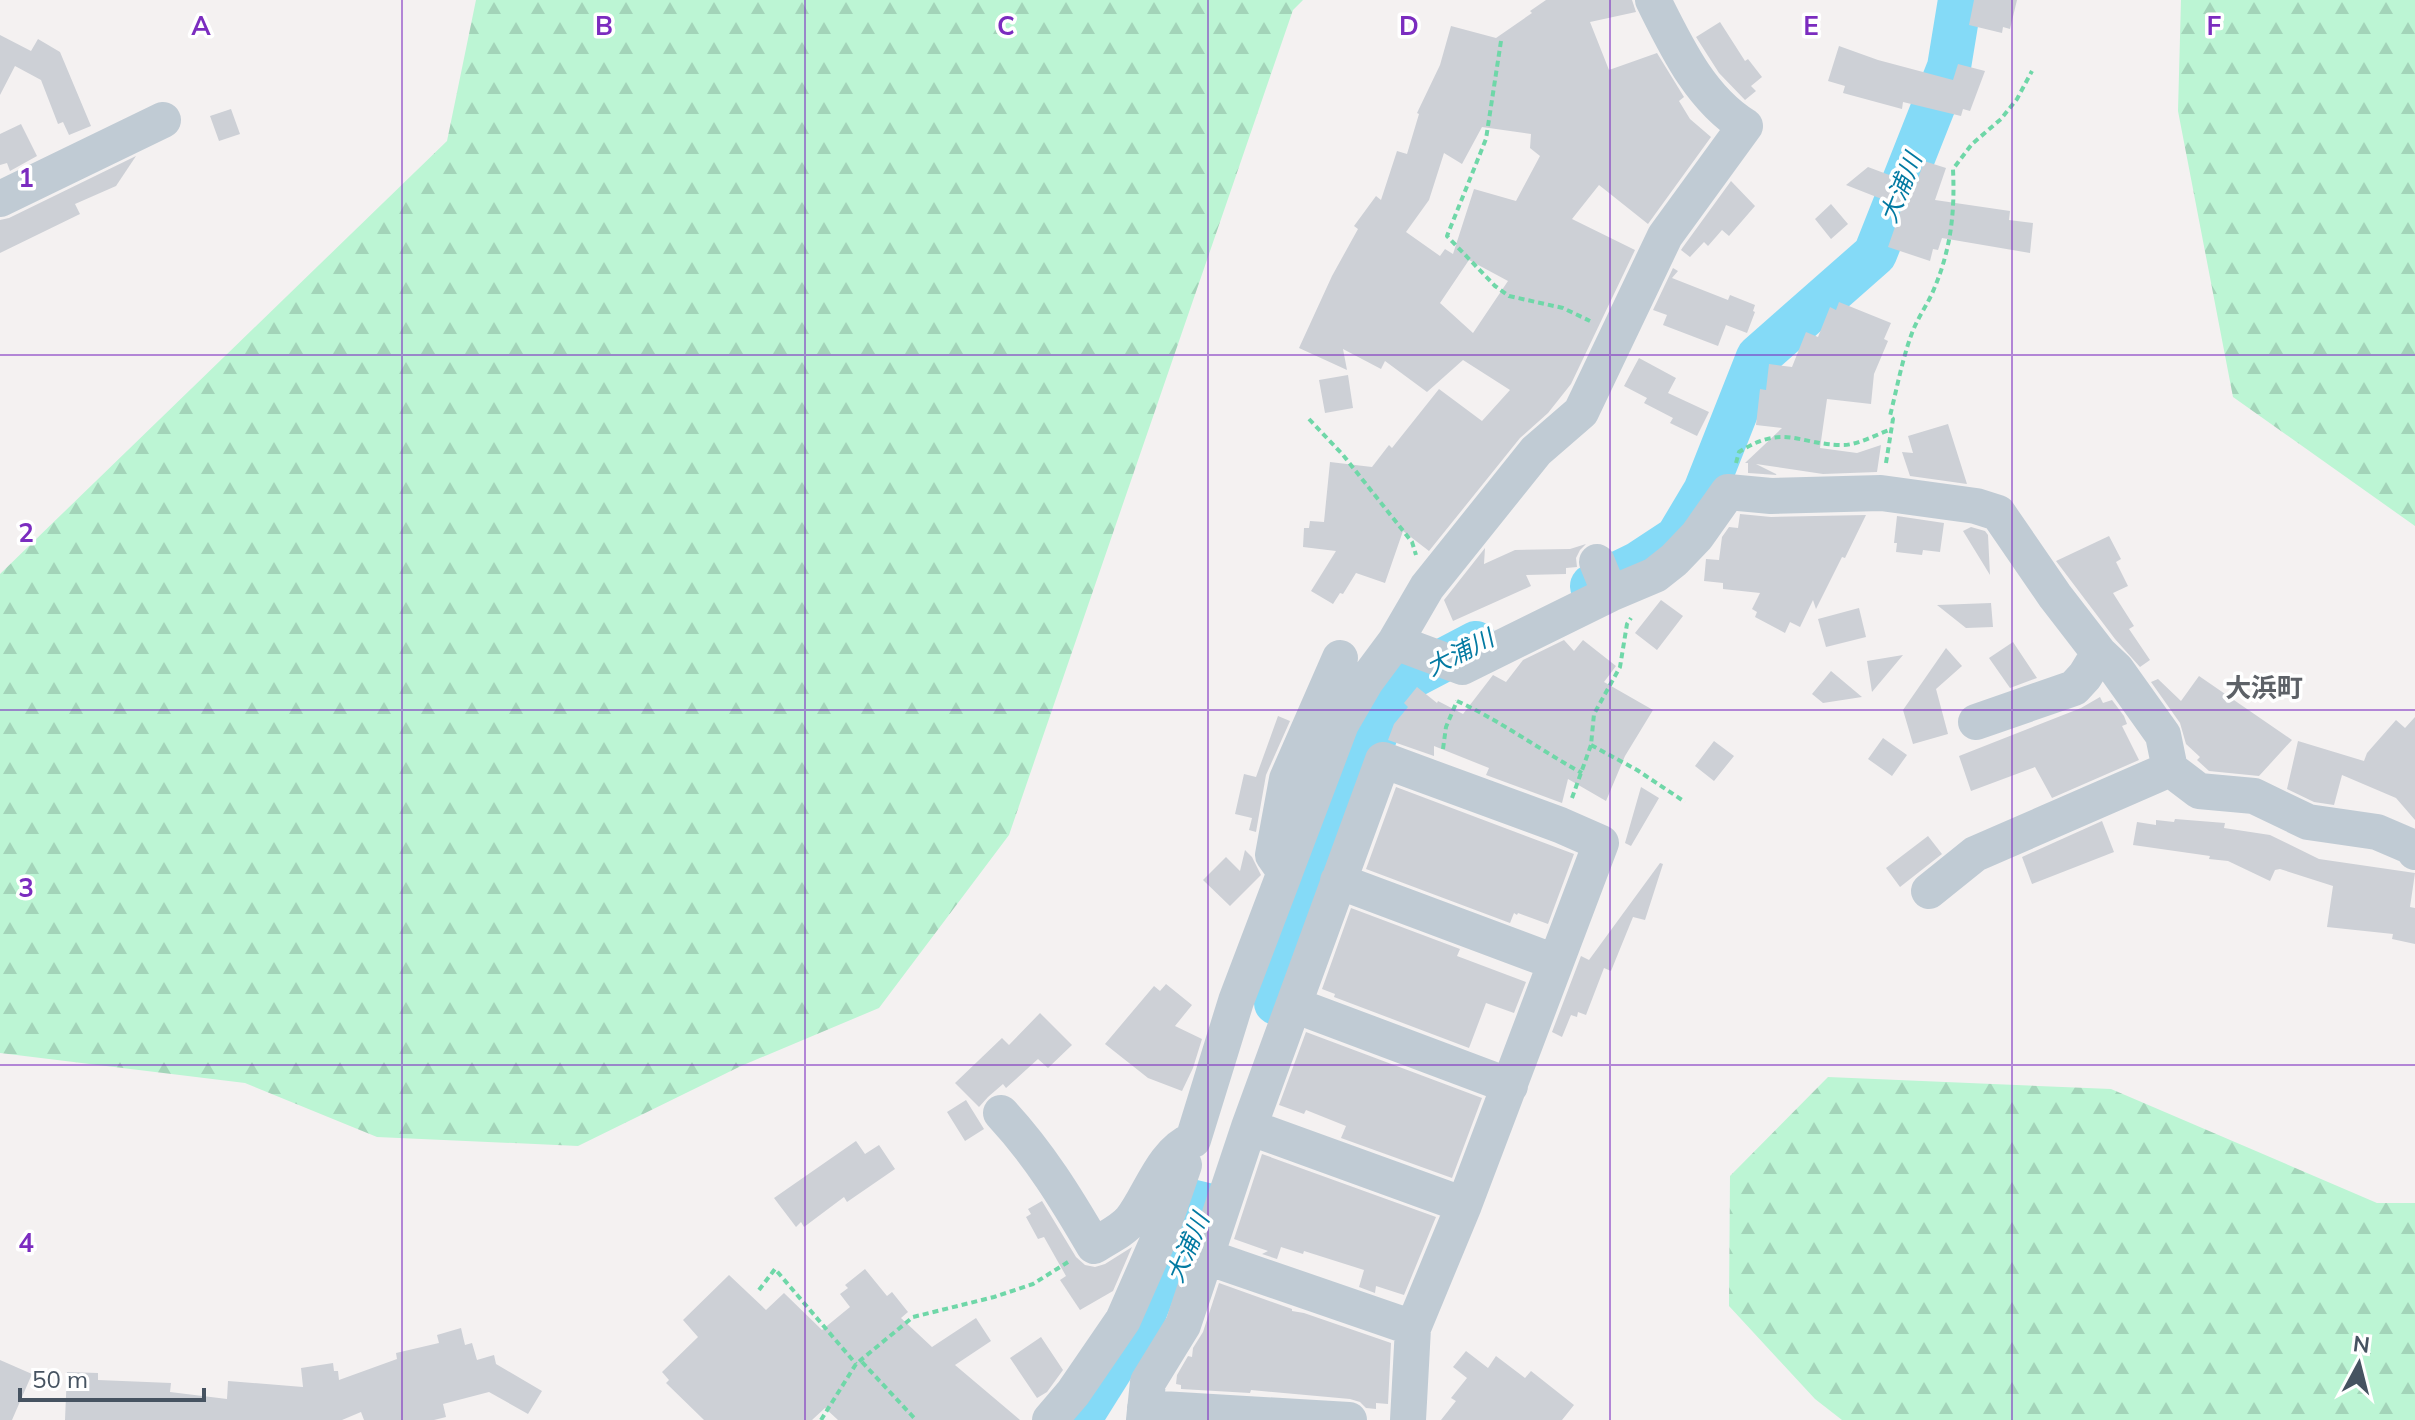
<svg xmlns="http://www.w3.org/2000/svg" width="2415" height="1420" font-family="Mulish,'Noto Sans JP',sans-serif">
<defs>
<pattern id="forest-firs" width="22" height="20" patternUnits="userSpaceOnUse" patternTransform="scale(2)"><rect width="22" height="20" fill="#bcf5d4"/><path d="M5 1l3.5 6h-7zM16 11l3.5 6h-7z" fill="#a3d4b9"/></pattern>
</defs>
<rect width="100%" height="100%" fill="#f4f1f1"/>
<path fill="url(#forest-firs)" d="M476,0h827l-10,10 -284,825 -130,173 -138,58 -163,80 -201,-9 -132,-54 -245,-30v-479l447,-433z
M2181,0h234v526l-182,-129 -55,-286z
M1828,1077l283,12 266,114h38v217h-573l-27,-21 -86,-93 1,-130z"/>
<path fill="#84daf7" d="M1189,1178l29,7 -56,144 -57,91h-41z"/>
<g fill="none" stroke-linecap="round" stroke-linejoin="round">
<path stroke="#84daf7" stroke-width="44" d="M1592,586l47,-23 38,-25 28,-47 53,-134 117,-103 74,-187 11,-67
M1276,1003l118,-317 82,-43"/>
</g>
<path fill="#cdd0d6" fill-rule="evenodd" d="M1546,0h86l4,12 -46,10 19,48 48,-17 27,44 -5,4 11,18 21,18 -63,87 -49,-39 -27,34 63,31 -64,134 -23,29 -28,25 -91,113 -26,-20 -18,52 -29,-10 -13,21 -3,-1 -7,11 -22,-13 25,-40 -33,-4 1,-19h5l1,-7 14,1 6,-60 42,5 17,-22 3,3 47,-59 43,32 28,-31 -47,-30 -36,32 -42,-31 -4,8 -38,-20 4,21 -48,-22 33,-72 26,-47 -4,-3 22,-30 5,4 16,-49 10,3 12,-40 -2,-1 23,-48 11,-39 45,12 36,-25 -2,-2zM1482,127l49,7 -1,14 10,8 -24,45 -42,-12 -21,65 -8,-5 -5,7 -34,-24 23,-32 15,-47 18,11zM1469,260l39,21 -35,52 -33,-30z
M1974,0h43l-7,29 -7,-2 -1,6 -33,-8z
M1720,22l25,39 3,-2 14,18 -11,9 5,5 -11,9 -26,-27 -23,-36z
M0,35l31,16 7,-12 22,13 31,74 -22,9 -6,-13 -5,2 -17,-44 -26,-14 -15,29z
M1839,46l39,14 75,20 5,-16 27,7 -15,40 -7,-2 -2,7 -58,-14 -1,7 -59,-16 2,-7 -17,-5z
M231,109l9,25 -21,7 -9,-25z
M21,124l16,32 -27,15 -3,-8 -7,2v-31z
M136,156l-20,30 -41,18 5,10 -80,39v-33l9,-2z
M1924,161l22,7 -11,32 75,11 -1,9 24,3 -3,30 -88,-15 -4,12 -5,-1 -3,12 -42,-14 14,-40 -56,-22 22,-18 48,18z
M1731,181l24,25 -26,30 -7,-6 -14,16 -4,-4 -14,15 -9,-7 2,-3z
M1831,204l17,20 -17,15 -16,-20z
M1673,268l5,3 -6,7 56,22 2,-5 25,10 -2,6 2,1 -8,21 -21,-8 -8,21 -55,-21 4,-10 -14,-5z
M1839,302l52,21 -7,16 4,2 -14,33 -3,30 -44,-5 -7,49 37,5 24,-8 -4,27 -54,2 -67,-10 22,11 -30,-2v-10h-3l37,-35 -26,-3 4,-36 6,1 3,-26 23,3 14,-35 12,5 12,-30 6,3z
M1639,358l37,20 -8,15 41,19 -12,24 -27,-13 3,-5 -29,-15 3,-5 -23,-12z
M1348,375l5,33 -28,5 -6,-33z
M1948,424l19,60 -57,-8 -8,-24 11,1 -5,-17z
M1740,514l31,3 95,-2 -21,43 -3,-1 -26,52 -3,-9 -13,27 -10,-5 -5,11 -30,-16 2,-5 -5,-3 8,-16 -37,-4v-6l-19,-2 2,-22 13,1 3,-23 7,-10 9,1z
M1897,516l47,7 -4,29 -17,-2 -1,5 -26,-3 1,-9h-3z
M1971,527l14,4 3,4 2,40 -27,-44z
M2109,536l12,23 -5,3 12,24 -15,7 21,33 -5,3 21,31 -10,7 -25,-28 -59,-78z
M1586,544l-6,6 -4,8 1,9 -11,1v6l-40,1 5,11 -78,35 -9,-21 41,-52 -1,16 31,-14 55,-1z
M1661,600l22,16 -26,34 -22,-17z
M1991,603l2,24 -27,1 -29,-23z
M1859,608l7,29 -40,10 -8,-28z
M1564,640l10,11 9,-11 33,26 -12,16 49,28 -28,46 -19,45 -38,-22 -6,24 -76,-28 3,-7 -55,-22v10l-46,-16 6,-16 14,-17 -4,-4 13,-16 20,16 1,-2 25,13 30,-39 13,7 17,-22z
M2013,642l24,36 -27,10 -21,-30z
M1946,648l16,18 -26,23 12,45 -35,10 -10,-34z
M1903,655l-31,37 -5,-31z
M1831,671l31,26 -39,6 -11,-9z
M2199,676l93,64 -33,36 -50,-5 -12,-11 3,-3 -14,-13 -6,-21 -29,-41 7,-3 23,22z
M2100,697l3,6 9,-3 12,16 3,8 -5,2 17,34 -87,38 -17,-31 -64,24 -12,-35 122,-48z
M1278,716l12,5 -24,54 -10,57 -7,-2 3,-12 -17,-4 9,-40 12,3z
M2415,717v103l-19,-22 -54,-23 -8,30 -20,-3 -27,-13 11,-48 66,20 3,-8 29,-33 9,8z
M1883,738l24,17 -15,21 -24,-17z
M1714,741l20,15 -20,25 -19,-15z
M1396,787l178,67 -26,70 -30,-11 -1,2 -3,-2 -4,10 -144,-54z
M1641,787l18,11 -28,48 -6,-3z
M2175,819l50,4 -1,5 46,7 49,24 96,14 -5,34 5,1v36l-23,-5 1,-5 -66,-7 6,-41 -53,-17 -5,1 -5,11 -42,-20 -19,-2 1,-3 -77,-11 4,-23 19,3v-5l18,2z
M2102,821l12,31 -82,32 -10,-27z
M1928,836l14,18 -42,33 -14,-19z
M1245,850l7,7 9,18 -31,31 -27,-26 23,-23 14,14z
M1660,863l3,1 -18,56 -12,-3 -22,54 -7,-3 -18,47 -8,-3 -1,5 -6,-2 -9,22 -10,-5 29,-76 8,4z
M1351,908l109,41 -3,7 69,26 -12,31 -28,-10 -17,45 -135,-51 1,-3 -13,-5z
M1166,984l26,21 -17,21 27,13 -9,29 -11,23 -34,-13 -43,-34 49,-58 6,5z
M1040,1013l32,32 -24,23 -10,-9 -32,29 -3,-4 -15,13 -9,10 -24,-24 47,-45 7,7z
M1306,1032l176,66 -30,80 -111,-40 5,-12 -40,-16 -2,4 -25,-9z
M966,1100l18,29 -19,12 -18,-29z
M856,1141l9,13 14,-9 16,24 -48,33 -3,-5 -40,30 -3,-5 -5,5 -22,-29z
M1262,1154l174,63 -32,78 -28,-9 -1,7 -16,-6 5,-17 -60,-19 -1,3 -22,-7 -4,12 -15,-5 6,-3 -34,-12z
M1042,1201l34,56 9,8 10,2 10,-3 27,-17 -19,44 -33,19 -20,-30 6,-4 -22,-39 -6,2 -12,-22 5,-3 -3,-5z
M865,1269l22,27 5,-4 16,20 -7,6 31,29 44,-29 15,23 -36,24 65,55h-182l-13,-12 -13,12h-108l-38,-37 3,-3 -7,-8 36,-35 -15,-17 46,-45 37,35 18,-17 38,37 28,-23 -10,-13 8,-6 -3,-3z
M1219,1283l73,26v2l12,2 87,30 -3,61 -12,-1v6l-10,-1 -6,-6 -10,-3 -99,-9 -1,3 -69,-4v-4l-5,-1 1,-9 11,-19 4,1 1,-9 10,-16z
M461,1328l4,17 7,-2 5,17 17,-5 2,9 46,27 -14,23 -39,-22 -46,12 3,13 -12,3h-70l-3,-8 -19,8h-277l2,-48 31,1v7l73,3 -1,9 57,7 1,-18 75,6 -2,-19 32,-5 1,8h4l1,9 58,-21 -1,-6 43,-10 -2,-8z
M1041,1337l22,33 -16,22 -10,6 -27,-40z
M1466,1351l22,17 8,-12 29,22 6,-7 43,34 -12,15h-121l15,-19 -5,-3 16,-20 -14,-11z
M0,1360l32,14 -20,46h-12z"/>
<g fill="none" stroke-linecap="round" stroke-linejoin="round">
<path stroke="#6fd7a8" stroke-width="4" stroke-dasharray="6 4" stroke-linecap="butt" d="M1501,41l-15,98 -39,97 48,50 14,10 54,12 27,13
M1309,419l34,36 69,87 4,13
M1736,463l3,-11c45,-29 60,-7 104,-7 15,0 34,-11 49,-16
M1886,463l7,-44 -3,-3c7,-28 12,-56 22,-83 6,-16 16,-29 22,-44 17,-40 21,-77 19,-120l19,-25 29,-25 16,-20 15,-28
M1457,701c44,20 83,49 125,72
M1591,745l46,25 48,32
M1443,749l3,-22 11,-26
M1572,798l19,-53 3,-31 26,-47 7,-43 4,-6
M759,1290l16,-21 81,95
M862,1362l54,58
M821,1420l35,-56 57,-47 81,-20 39,-13 35,-22"/>
<path stroke="#c0cbd4" stroke-width="36" d="M0,199l163,-79
M1597,562l13,32
M1395,642l67,25 148,-73 45,-19 19,-15 23,-24 31,-44 43,4 110,-3 95,13 22,7 57,83 44,57 17,16 47,66 7,34 29,22 55,5 54,26 69,10 35,15 3,5
M1976,722l98,-34 11,-12 14,-23
M1285,872l56,-148 25,-43 29,-39 32,-55 109,-136 45,-39 84,-176 80,-110c-45,-28 -69,-80 -92,-126
M1338,881l217,81
M1929,891l46,-37 195,-85
M1294,1005l216,81
M1001,1113c38,41 65,85 93,133 12,-8 28,-15 37,-26 19,-24 31,-68 62,-80l43,-139 49,-129 -12,-17 14,-76 53,-121
M1249,1127l215,78
M1204,1256l209,72
M1145,1408l204,12
M1050,1420l23,-27 50,-73 36,-82 25,-73
M1144,1420l4,-38 35,-57 66,-198 134,-367 177,65 41,18 -137,362 -51,123 -5,92"/>
</g>
<path fill="none" stroke="#7b2cbf" stroke-width="2" stroke-opacity="0.55" d="M402,0v1420M805,0v1420M1208,0v1420M1610,0v1420M2012,0v1420M0,355h2415M0,710h2415M0,1065h2415"/>
<g text-anchor="middle" stroke-width="7" stroke-linejoin="round" paint-order="stroke">
<g font-size="24" font-style="italic" fill="#037aa2" stroke="#fff">
<text transform="translate(1901 188) rotate(-68)" y="8">大浦川</text>
<text transform="translate(1460 653) rotate(-27)" y="8">大浦川</text>
<text transform="translate(1188 1248) rotate(-67)" y="8">大浦川</text>
</g>
<g font-size="26" font-weight="bold" fill="#5d6167" stroke="#fff">
<text x="2264" y="697">大浜町</text>
</g>
</g>
<g font-size="26" text-anchor="middle" font-weight="bold" fill="#7b2cbf" stroke="#fff" stroke-width="7" stroke-linejoin="round" paint-order="stroke">
<text x="201" y="35">A</text>
<text x="604" y="35">B</text>
<text x="1006" y="35">C</text>
<text x="1409" y="35">D</text>
<text x="1811" y="35">E</text>
<text x="2214" y="35">F</text>
<text x="26" y="187">1</text>
<text x="26" y="542">2</text>
<text x="26" y="897">3</text>
<text x="26" y="1252">4</text>
</g>
<g transform="translate(2359 1364) rotate(7)" stroke="#ffffff" stroke-width="6" paint-order="stroke">
<path d="M0-6L14 30L0 20L-14 30Z" fill="#465361"/>
<text y="-12" font-size="22" font-weight="bold" text-anchor="middle" fill="#465361">N</text>
</g>
<path d="M20 1388v12h184v-12" fill="none" stroke="#465361" stroke-width="4"/>
<text x="32" y="1388" font-size="24" fill="#465361" stroke="#ffffff" stroke-width="6" paint-order="stroke">50 m</text>
</svg>
